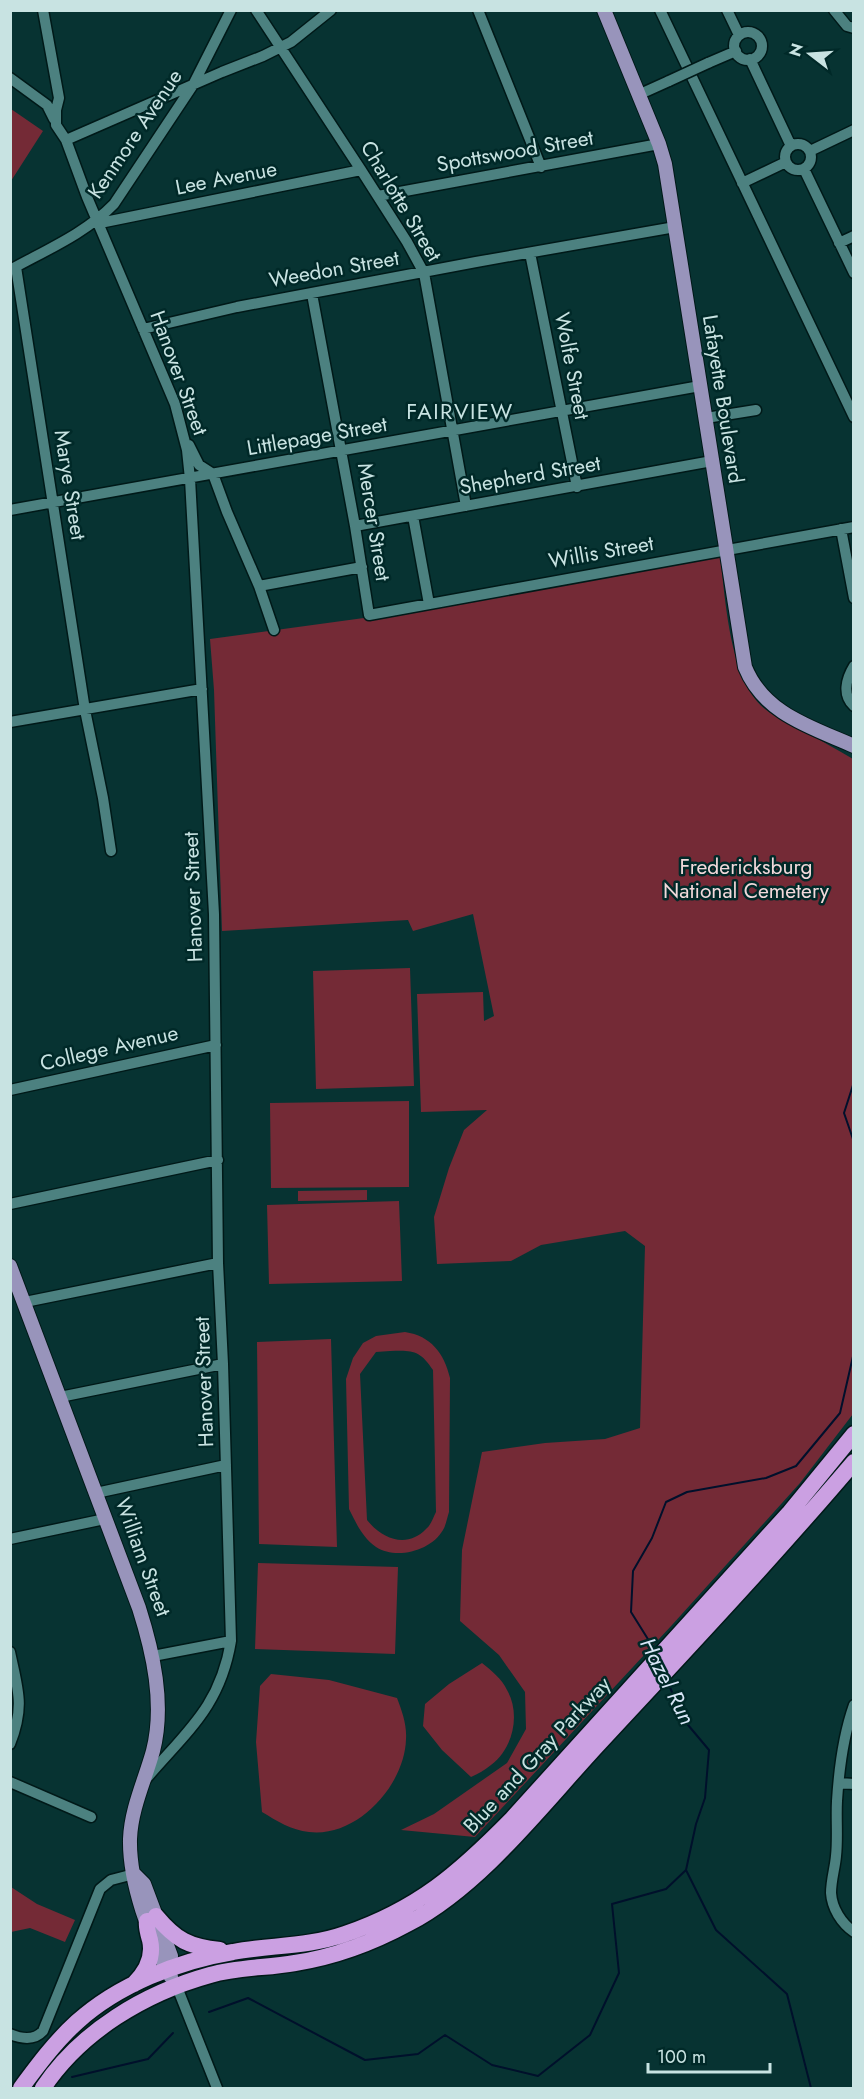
<svg xmlns="http://www.w3.org/2000/svg" width="864" height="2099" font-family="Jost,sans-serif">
<rect width="100%" height="100%" fill="#073332"/>
<path fill="#742a36" fill-rule="evenodd" d="M11,109l32,22 -32,50z
M720,557c6,43 9,123 45,152 12,10 26,15 40,23 16,8 32,18 48,27v655l-53,69 -128,142 -197,212 -74,-7 33,-16 73,-51 19,-34 -1,-37 -26,-37 -39,-34 2,-71 20,-98 63,-9 60,-4 35,-11 5,-182 -20,-15 -84,14 -30,16 -74,3 -3,-47 15,-49 15,-38 23,-20 -66,2 -4,-118 66,-2 1,29 10,-5 -21,-102 -60,17 -5,-11 -186,11 -8,-241 -4,-51 205,-28z
M410,968l4,118 -98,3 -3,-118z
M409,1101v86l-138,1 -1,-85z
M367,1190v10l-69,1v-10z
M399,1201l3,80 -133,3 -2,-79z
M405,1332c26,4 39,21 45,46l-1,134c-2,6 -3,13 -6,18 -12,21 -47,30 -67,17 -14,-10 -20,-24 -27,-38l-3,-130 7,-21 10,-15 13,-7zM390,1351c22,-1 30,-1 43,19l3,142c-3,6 -5,13 -10,17 -19,20 -44,10 -59,-9l-7,-146 16,-22z
M331,1339l6,208 -78,-3 -2,-202z
M258,1563l140,4 -3,87 -140,-5z
M482,1663c10,8 20,16 25,27 14,24 6,59 -16,75 -6,5 -13,9 -20,12l-29,-27 -19,-24 2,-22 24,-20z
M271,1674l58,6 68,18c5,13 10,27 9,41 -1,46 -49,99 -97,93 -18,-2 -32,-11 -47,-20l-6,-70 4,-56z
M11,1887l26,17 38,16 -10,22 -35,-14 -19,4z"/>
<g fill="none" stroke-linecap="round" stroke-linejoin="round">
<path stroke="#00102b" stroke-width="2" d="M854,1082l-10,31 10,29
M656,1652l-25,-40 2,-41 19,-33 14,-36 21,-10 79,-14 30,-12 44,-53 14,-61
M667,1680l16,39 26,31 -4,48 -9,26 -10,46 30,60 71,64 24,94
M209,2012l39,-14 117,62 53,-6 27,-19 47,30 46,11 52,-41 29,-62 -7,-69 54,-15 20,-19
M72,2077l76,-18 25,-26"/>
<g stroke="#001918" stroke-width="13">
<path id="minor" d="M43,10l16,88 -3,12v15l10,15 21,57 88,207 12,46 3,29 24,435 4,349 5,101 8,277c-11,66 -44,90 -85,138
M256,10l105,160 46,72 17,31 42,233
M478,10l63,157
M660,10l194,407
M727,10l12,25
M834,10l13,16 7,2
M734 46a14 14 0 1 1 28 0a14 14 0 1 1-28 0Z
M750,59l41,87
M708,63l28,-12
M10,78l37,27 7,14
M638,95l31,-14
M66,140l156,-68 41,-16 28,-14 40,-32
M785 157a13 13 0 1 1 26 0a13 13 0 1 1-26 0Z
M810,151l44,-21
M804,169l50,104
M742,183l44,-21
M378,196l281,-52
M97,220l8,2 256,-52
M839,243l15,-7
M530,253l47,234
M16,267l69,443 18,88 8,53
M10,270c36,-20 76,-37 104,-66l79,-119 38,-75
M312,294l43,232 14,89 485,-88
M143,329l94,-22 239,-45 199,-35
M706,418l50,-8
M189,445l10,20 14,9 14,38 32,74 15,44
M10,510l690,-124
M413,516l16,88
M355,526l357,-65
M841,529l13,69
M259,586l103,-19
M854,666c-8,13 -12,29 0,40
M10,722l192,-33
M10,1090l206,-45
M10,1204l208,-44
M25,1302l193,-39
M60,1397l163,-33
M96,1493l130,-28
M10,1539l95,-20
M10,1652c8,38 15,54 0,92
M153,1656l78,-15
M854,1705c-11,31 -15,63 -17,96 -1,18 1,37 -1,55 -1,12 -5,24 -5,37 1,15 10,30 23,39
M10,1782l81,35
M839,1783l15,1
M177,1987l40,101
M10,2034c12,5 24,7 33,-3l57,-142 11,-9 23,-6"/>
</g>
<g stroke="#001918" stroke-width="16">
<path id="major" d="M604,10l55,134 6,20 80,503c19,47 66,60 109,79
M10,1266l129,342c14,44 26,96 14,143 -8,29 -22,58 -23,88 -1,44 20,100 41,138
M134,1874l10,10 27,72"/>
</g>
<g stroke="#001918" stroke-width="19">
<path id="highway" d="M156,1916c20,24 33,31 64,34
M134,1984c13,-13 20,-27 16,-44 -2,-7 -4,-13 -3,-19
M21,2088c17,-23 34,-46 56,-66 41,-37 101,-61 156,-70 37,-7 75,-5 112,-18 73,-25 114,-61 167,-115l278,-307 64,-78
M43,2088c38,-57 102,-95 167,-113 28,-8 57,-7 85,-12 39,-6 79,-21 114,-40 69,-36 129,-113 181,-170 89,-96 179,-191 264,-291"/>
</g>
<use href="#minor" stroke="#4c8180" stroke-width="10"/>
<use href="#major" stroke="#9894bb" stroke-width="14"/>
<use href="#highway" stroke="#cba0e2" stroke-width="16"/>
<g stroke="#001918" stroke-width="13" stroke-linecap="butt">
<path id="minor-bridge" d="M669,81l39,-18"/>
</g>
<use href="#minor-bridge" stroke="#4c8180" stroke-width="10"/>
</g>
<g text-anchor="middle" stroke-width="5" stroke-linejoin="round" paint-order="stroke">
<g font-size="21" fill="#c8e3e2" stroke="#002928">
<text transform="translate(135 134) rotate(-56)" y="7">Kenmore Avenue</text>
<text transform="translate(515 151) rotate(-10)" y="7">Spottswood Street</text>
<text transform="translate(226 178) rotate(-11)" y="7">Lee Avenue</text>
<text transform="translate(401 201) rotate(59)" y="7">Charlotte Street</text>
<text transform="translate(334 269) rotate(-10)" y="7">Weedon Street</text>
<text transform="translate(572 366) rotate(79)" y="7">Wolfe Street</text>
<text transform="translate(179 373) rotate(70)" y="7">Hanover Street</text>
<text transform="translate(723 399) rotate(81)" y="7">Lafayette Boulevard</text>
<text transform="translate(317 436) rotate(-10)" y="7">Littlepage Street</text>
<text transform="translate(530 475) rotate(-10)" y="7">Shepherd Street</text>
<text transform="translate(70 485) rotate(81)" y="7">Marye Street</text>
<text transform="translate(374 522) rotate(81)" y="7">Mercer Street</text>
<text transform="translate(601 552) rotate(-10)" y="7">Willis Street</text>
<text transform="translate(193 897) rotate(-92)" y="7">Hanover Street</text>
<text transform="translate(109 1048) rotate(-13)" y="7">College Avenue</text>
<text transform="translate(204 1382) rotate(-92)" y="7">Hanover Street</text>
<text transform="translate(143 1557) rotate(70)" y="7">William Street</text>
<text transform="translate(537 1755) rotate(-47)" y="7">Blue and Gray Parkway</text>
</g>
<g font-size="21" fill="#f2d9db" stroke="#002928">
<text x="746" y="874">Fredericksburg<tspan x="746" dy="24">National Cemetery</tspan></text>
</g>
<g font-size="22" letter-spacing="1.5" fill="#c8e3e2" stroke="#002928">
<text x="460" y="419">FAIRVIEW</text>
</g>
<g font-size="22" font-style="italic" fill="#d8e6f7" stroke="#002928">
<text transform="translate(668 1681) rotate(63)" y="8">Hazel Run</text>
</g>
</g>
<rect width="864" height="2099" fill="none" stroke="#c8e3e2" stroke-width="24"/>
<g transform="translate(810 54) rotate(287)" stroke="#002928" stroke-width="4.5" paint-order="stroke">
<path d="M0-4.5L10 22L0 15L-10 22Z" fill="#c8e3e2"/>
<text y="-9" font-size="16" font-weight="bold" text-anchor="middle" fill="#c8e3e2">N</text>
</g>
<path d="M648 2063v9h122v-9" fill="none" stroke="#c8e3e2" stroke-width="3"/>
<text x="657" y="2063" font-size="18" fill="#c8e3e2" stroke="#002928" stroke-width="4.5" paint-order="stroke">100 m</text>
</svg>
